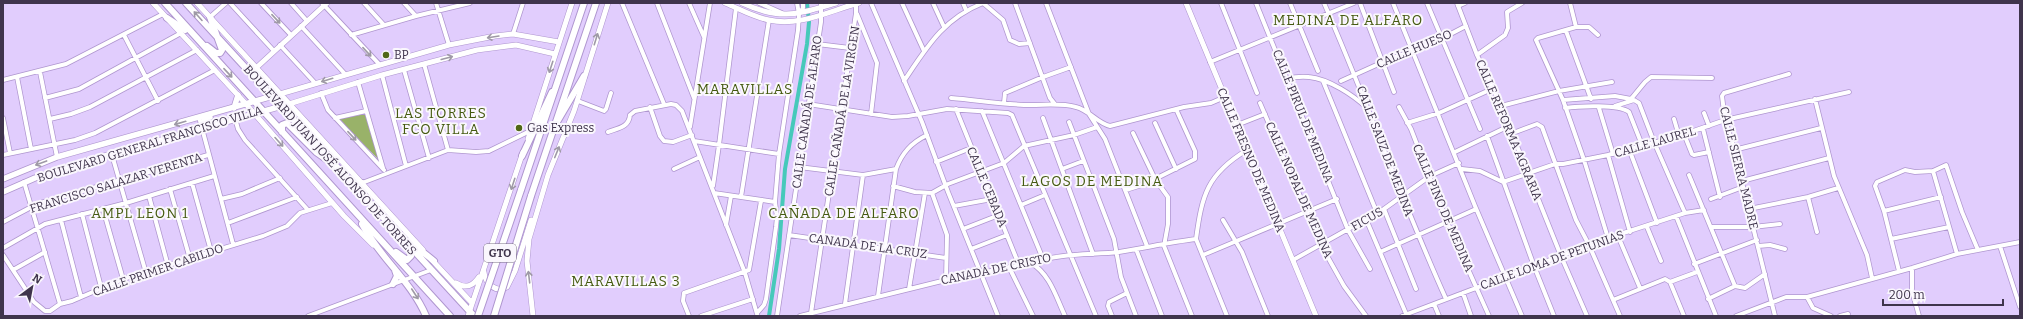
<svg xmlns="http://www.w3.org/2000/svg" width="2023" height="319" font-family="Bitter,serif">
<rect width="100%" height="100%" fill="#e1cdfd"/>
<path fill="#99b269" d="M365,114l15,44 -1,2 -40,-41z"/>
<g fill="none" stroke-linecap="round" stroke-linejoin="round">
<path stroke="#46c9ba" stroke-width="4" d="M769,316l10,-67 6,-80 22,-125 2,-22 -2,-19"/>
<g stroke="#af96cf" stroke-width="5.5">
<path id="minor" d="M230,3l44,48
M261,3l30,32
M291,3l16,18
M322,3l58,62
M364,3l20,22
M404,3l12,13
M436,3l13,42
M622,3l42,101
M657,3l37,95
M689,3l15,34
M759,3l23,10
M871,3l51,119 26,70 50,124
M902,3l22,48
M933,3l11,24
M963,3l3,7
M983,3l20,17 7,20 9,4 11,-1
M1015,3l35,95 4,5
M1046,3l43,111 16,25 42,107
M1221,3l36,90
M1256,3l92,227 22,39
M1290,3l28,68
M1324,3c43,98 78,199 122,296
M1360,3l34,89
M1393,3l82,203 47,110
M1427,3l53,126
M1457,3l20,52 24,51 60,150 26,60
M1570,3l6,24
M1458,6l7,-3
M799,14l4,-6v-5
M857,14l20,49 -6,51
M210,17l16,-14
M301,26l44,48
M1566,31l25,68
M513,34l10,-31
M124,35l34,66
M351,35l65,-19 54,-13
M1598,35l-9,-8h-13l-38,11 -2,2 27,60 52,-4 16,3 14,-17 6,-5 61,1
M817,44l33,4
M280,45l35,38
M1477,55l28,-20 3,-7 -1,-16 15,-9
M1210,62l144,-59
M424,64l24,86
M404,70l25,88
M40,72l17,85
M382,75l24,91
M17,77l14,72
M1287,79c7,-2 14,-3 22,-2 20,2 44,18 58,31
M3,80l63,-16 97,-50
M904,81c23,-34 39,-62 79,-78
M1323,81l54,132
M1341,81l42,-19 58,-23 25,-13
M358,82l25,86
M321,93l7,17 56,60
M45,98l34,-9 102,-56
M951,98c26,2 53,7 80,7 15,0 30,-2 45,2 13,3 21,16 34,19l74,-19 27,-4 14,-6
M1815,99l19,77 33,79 5,23
M1563,100l21,60 24,78
M578,101l26,10 2,-2 5,-16
M1004,103l1,-10 38,-16 28,-10
M1260,103l61,142 23,41 22,30
M808,104l84,13 16,-1 39,-7 61,4 4,2 84,201
M1501,106l58,-15 53,-9
M1615,106l19,-6 5,3 15,39 31,71
M650,107l10,29 4,5 9,1 19,-7
M1399,107l12,22 36,93 42,94
M1565,108c14,-2 54,-4 64,4l13,33
M1599,108l14,46
M956,109l63,156
M982,111l61,148
M1704,113l5,13
M199,117l34,127
M3,118l7,35
M235,118l3,11 7,11 63,70
M335,118l31,-7
M1043,118l50,136
M50,119l21,-5 19,-7 107,-57
M1674,119l5,17
M1069,122l45,117 7,38 15,39
M1155,123l21,46
M1407,123l32,-10 55,-25
M1237,125l28,-11
M690,127l20,-124
M1703,129l17,68
M608,132c11,-4 21,-5 22,-17l5,-4 36,-7 5,1 6,6 63,162 12,41
M1133,133l22,46 13,18v27l-4,22 28,70
M1513,133l24,-9 5,3 34,93 13,25 31,71
M1684,134l8,20 2,1 15,-3
M1487,136l47,130 20,50
M694,141l85,13
M1629,149l28,74
M1734,150l87,-22
M1455,152l54,-26
M3,155l72,-15 20,-7 120,-63
M112,155l34,118
M1608,155l22,77
M936,162l35,-14
M799,167l64,8 33,-6
M674,169l26,-12
M1062,169l21,-8
M1462,169l18,2 23,11 52,-18h8l45,-9 71,-19 46,-16 124,-28
M1933,171l24,83
M1689,175l46,111
M1742,181l87,-23
M24,182l36,122
M192,183l19,68
M362,183l86,-33 28,2 13,-1 41,-20
M713,186l6,-41 17,-137
M893,186l22,6 17,1 16,-9 56,-21 20,-17 50,-11 23,-8
M170,189l20,70
M1126,190l19,-6 50,-25v-8l-19,-42
M714,193l61,9
M932,193l15,42 -1,45
M149,196l19,70
M741,197l28,-177
M1808,197l9,35
M221,199l21,-5 38,-16
M1711,199l32,-12
M1021,205l24,-10
M954,206l38,-7
M103,209l20,70
M1384,209l32,80
M1749,209l59,-12 30,-9
M1884,211l57,-14
M82,214l19,73
M1676,216l40,100
M1366,219l41,97
M61,220l20,77
M1223,220l19,32 26,64
M3,222l34,-18 171,-49
M228,223l69,-26
M726,225l5,-29
M1647,227l14,34
M1711,227h42l27,-3
M963,229l36,-14
M789,235l157,23
M1618,236l22,52
M1196,239c6,-44 11,-65 51,-89
M1196,239l31,77
M1891,239l58,-12
M1758,246l12,-1 15,4
M2000,246l20,61
M3,248l42,-24 81,-21 88,-27
M971,249l36,-14
M1136,249l26,67
M1380,252l96,-43
M3,255l31,47 11,9h5l10,-7 12,-3 51,-22 140,-43 24,-10 13,-13 32,-10
M1203,255l134,-56
M1293,260l91,-51 46,-33 29,-13
M1031,263c19,11 25,34 34,53
M1694,264l63,-24
M1009,267l24,49
M1912,268v23l7,25
M13,270l32,-18
M1899,271l-15,-60 -9,-25 2,-4 28,-12 10,2 18,-1 13,-6 16,47 16,38
M1670,282l27,-10
M909,289l16,-96
M1463,293l8,23
M878,296l18,-127c6,-16 15,-26 31,-34
M1807,297l6,11 18,8
M1708,299l27,-13 10,2 20,-14
M1613,300l52,-21 5,3 14,34
M845,304l18,-129
M1434,304l5,12
M757,313l7,-8 2,-6 10,-72 1,-10 -2,-15 4,-48 19,-124 1,-16 -2,-11
M811,313l45,-300v-9
M308,316l123,-46
M689,316l-6,-15 1,-8 65,-23 12,-69
M701,316l52,-17
M777,316l44,-294v-19
M800,316l146,-36 85,-17c28,-10 59,-8 88,-11 26,-4 51,-10 77,-13
M1112,316l-4,-10 1,-4 18,-9
M1402,316l206,-78 77,-25 19,-3
M1736,316l50,-19h21l105,-29 45,-14 63,-12
M1775,316l-43,-174 -7,-22 -3,-24 2,-3 65,-19
M1840,316l8,-2"/>
</g>
<g stroke="#af96cf" stroke-width="6">
<path id="tertiary" d="M153,3l93,101 98,112 29,29
M197,3l226,247
M725,3c15,6 28,14 44,17 30,7 60,-9 90,-17
M742,3c39,18 56,11 94,0
M1186,3l130,313
M256,68l71,-65
M280,94l169,-49 46,-9 18,-2 46,8
M289,104l93,-29 95,-25 39,-5 39,9
M528,139l44,-136
M431,259l41,44
M484,272c1,11 12,22 23,15l8,-16 16,-51
M456,283c10,6 17,3 23,-6
M468,316l55,-164
M533,316l-6,-55 2,-22 19,-64 26,-64 34,-108"/>
</g>
<g stroke="#af96cf" stroke-width="7">
<path id="secondary" d="M234,108l4,-13
M201,129l3,-9 6,-3
M3,179l54,-22 223,-63
M3,192l32,-14 38,-13 216,-61"/>
</g>
<g stroke="#af96cf" stroke-width="8">
<path id="primary" d="M165,3l285,313
M186,3l288,313
M167,18l18,12
M207,46l9,7h4l2,-3 -12,-33
M557,122l27,-46
M282,132v-7l5,-2 29,29 10,7
M522,156l30,-64
M362,183l3,16
M521,190l63,-187
M531,196l65,-193
M362,224c18,34 49,57 64,92
M409,241l25,20
M396,252l11,8 4,-4 -2,-7
M393,284l4,-8 -2,-6"/>
</g>
<use href="#minor" stroke="#fff" stroke-width="4"/>
<use href="#tertiary" stroke="#fff" stroke-width="5"/>
<use href="#secondary" stroke="#fff" stroke-width="5.5"/>
<use href="#primary" stroke="#fff" stroke-width="6"/>
<g stroke="#af96cf" stroke-width="8" stroke-linecap="butt">
<path id="primary-bridge" d="M478,316l43,-126
M494,316l37,-120"/>
</g>
<use href="#primary-bridge" stroke="#fff" stroke-width="6"/>
</g>
<defs><path id="oneway-shaft" d="M-6 0H5M1.5-3L5.5 0L1.5 3" fill="none" stroke-width="1.6" stroke-linecap="round" stroke-linejoin="round"/></defs>
<g stroke="#9f9aa6">
<use href="#oneway-shaft" transform="translate(198 16) rotate(-132)"/>
<use href="#oneway-shaft" transform="translate(276 19) rotate(47)"/>
<use href="#oneway-shaft" transform="translate(493 37) rotate(171)"/>
<use href="#oneway-shaft" transform="translate(596 39) rotate(-73)"/>
<use href="#oneway-shaft" transform="translate(367 52) rotate(47)"/>
<use href="#oneway-shaft" transform="translate(447 58) rotate(-15)"/>
<use href="#oneway-shaft" transform="translate(551 67) rotate(108)"/>
<use href="#oneway-shaft" transform="translate(228 73) rotate(47)"/>
<use href="#oneway-shaft" transform="translate(327 80) rotate(163)"/>
<use href="#oneway-shaft" transform="translate(180 123) rotate(164)"/>
<use href="#oneway-shaft" transform="translate(352 136) rotate(47)"/>
<use href="#oneway-shaft" transform="translate(279 142) rotate(48)"/>
<use href="#oneway-shaft" transform="translate(557 152) rotate(-68)"/>
<use href="#oneway-shaft" transform="translate(41 163) rotate(160)"/>
<use href="#oneway-shaft" transform="translate(513 184) rotate(108)"/>
<use href="#oneway-shaft" transform="translate(529 277) rotate(-97)"/>
<use href="#oneway-shaft" transform="translate(415 294) rotate(57)"/>
</g>
<g fill="#506716" stroke="#faf7fd" stroke-width="1.5">
<circle cx="386" cy="55" r="4"/>
<circle cx="519" cy="128" r="4"/>
</g>
<g text-anchor="middle" stroke-width="4" stroke-linejoin="round" paint-order="stroke">
<rect fill="#faf7fd" stroke="#776e81" stroke-width="1" x="484" y="244" width="32" height="18" rx="3"/>
<g font-size="11" font-weight="bold" fill="#3f344c">
<text x="500" y="257">GTO</text>
</g>
<g font-size="12" fill="#3f344c" stroke="#faf7fd">
<text transform="translate(1414 49) rotate(-23)" y="4">CALLE HUESO</text>
<text transform="translate(842 111) rotate(-81)" y="4">CALLE CAÑADÁ DE LA VIRGEN</text>
<text transform="translate(807 112) rotate(-82)" y="4">CALLE CAÑADÁ DE ALFARO</text>
<text transform="translate(1303 116) rotate(68)" y="4">CALLE PIRUL DE MEDINA</text>
<text transform="translate(1509 130) rotate(67)" y="4">CALLE REFORMA AGRARIA</text>
<text transform="translate(1655 142) rotate(-16)" y="4">CALLE LAUREL</text>
<text transform="translate(150 144) rotate(-17)" y="4">BOULEVARD GENERAL FRANCISCO VILLA</text>
<text transform="translate(1385 151) rotate(69)" y="4">CALLE SAUZ DE MEDINA</text>
<text transform="translate(330 160) rotate(48)" y="4">BOULEVARD JUAN JOSÉ ALONSO DE TORRES</text>
<text transform="translate(1251 160) rotate(67)" y="4">CALLE FRESNO DE MEDINA</text>
<text transform="translate(1739 168) rotate(76)" y="4">CALLE SIERRA MADRE</text>
<text transform="translate(116 183) rotate(-17)" y="4">FRANCISCO SALAZAR VERENTA</text>
<text transform="translate(987 187) rotate(67)" y="4">CALLE CEBADA</text>
<text transform="translate(1299 190) rotate(66)" y="4">CALLE NOPAL DE MEDINA</text>
<text transform="translate(1443 208) rotate(67)" y="4">CALLE PINO DE MEDINA</text>
<text transform="translate(1367 219) rotate(-30)" y="4">FICUS</text>
<text transform="translate(868 246) rotate(8)" y="4">CANADÁ DE LA CRUZ</text>
<text transform="translate(1552 260) rotate(-20)" y="4">CALLE LOMA DE PETUNIAS</text>
<text transform="translate(996 269) rotate(-12)" y="4">CANADÁ DE CRISTO</text>
<text transform="translate(158 270) rotate(-19)" y="4">CALLE PRIMER CABILDO</text>
</g>
<g font-size="12" fill="#3f344c" stroke="#faf7fd" text-anchor="start">
<text x="394" y="59">BP</text>
<text x="527" y="132">Gas Express</text>
</g>
<g font-size="14" letter-spacing="1" fill="#455a10" stroke="#faf7fd">
<text x="1348" y="25">MEDINA DE ALFARO</text>
<text x="745" y="94">MARAVILLAS</text>
<text x="441" y="118">LAS TORRES<tspan x="441" dy="16">FCO VILLA</tspan></text>
<text x="1092" y="186">LAGOS DE MEDINA</text>
<text x="140" y="218">AMPL LEON 1</text>
<text x="844" y="218">CAÑADA DE ALFARO</text>
<text x="626" y="286">MARAVILLAS 3</text>
</g>
</g>
<rect width="2023" height="319" fill="none" stroke="#3f344c" stroke-width="8"/>
<g transform="translate(32 287) rotate(32)" stroke="#faf7fd" stroke-width="3" paint-order="stroke">
<path d="M0-3L7 15L0 10L-7 15Z" fill="#3f344c"/>
<text y="-6" font-size="11" font-weight="bold" text-anchor="middle" fill="#3f344c">N</text>
</g>
<path d="M1883 299v6h120v-6" fill="none" stroke="#3f344c" stroke-width="2"/>
<text x="1889" y="299" font-size="12" fill="#3f344c" stroke="#faf7fd" stroke-width="3" paint-order="stroke">200 m</text>
</svg>
